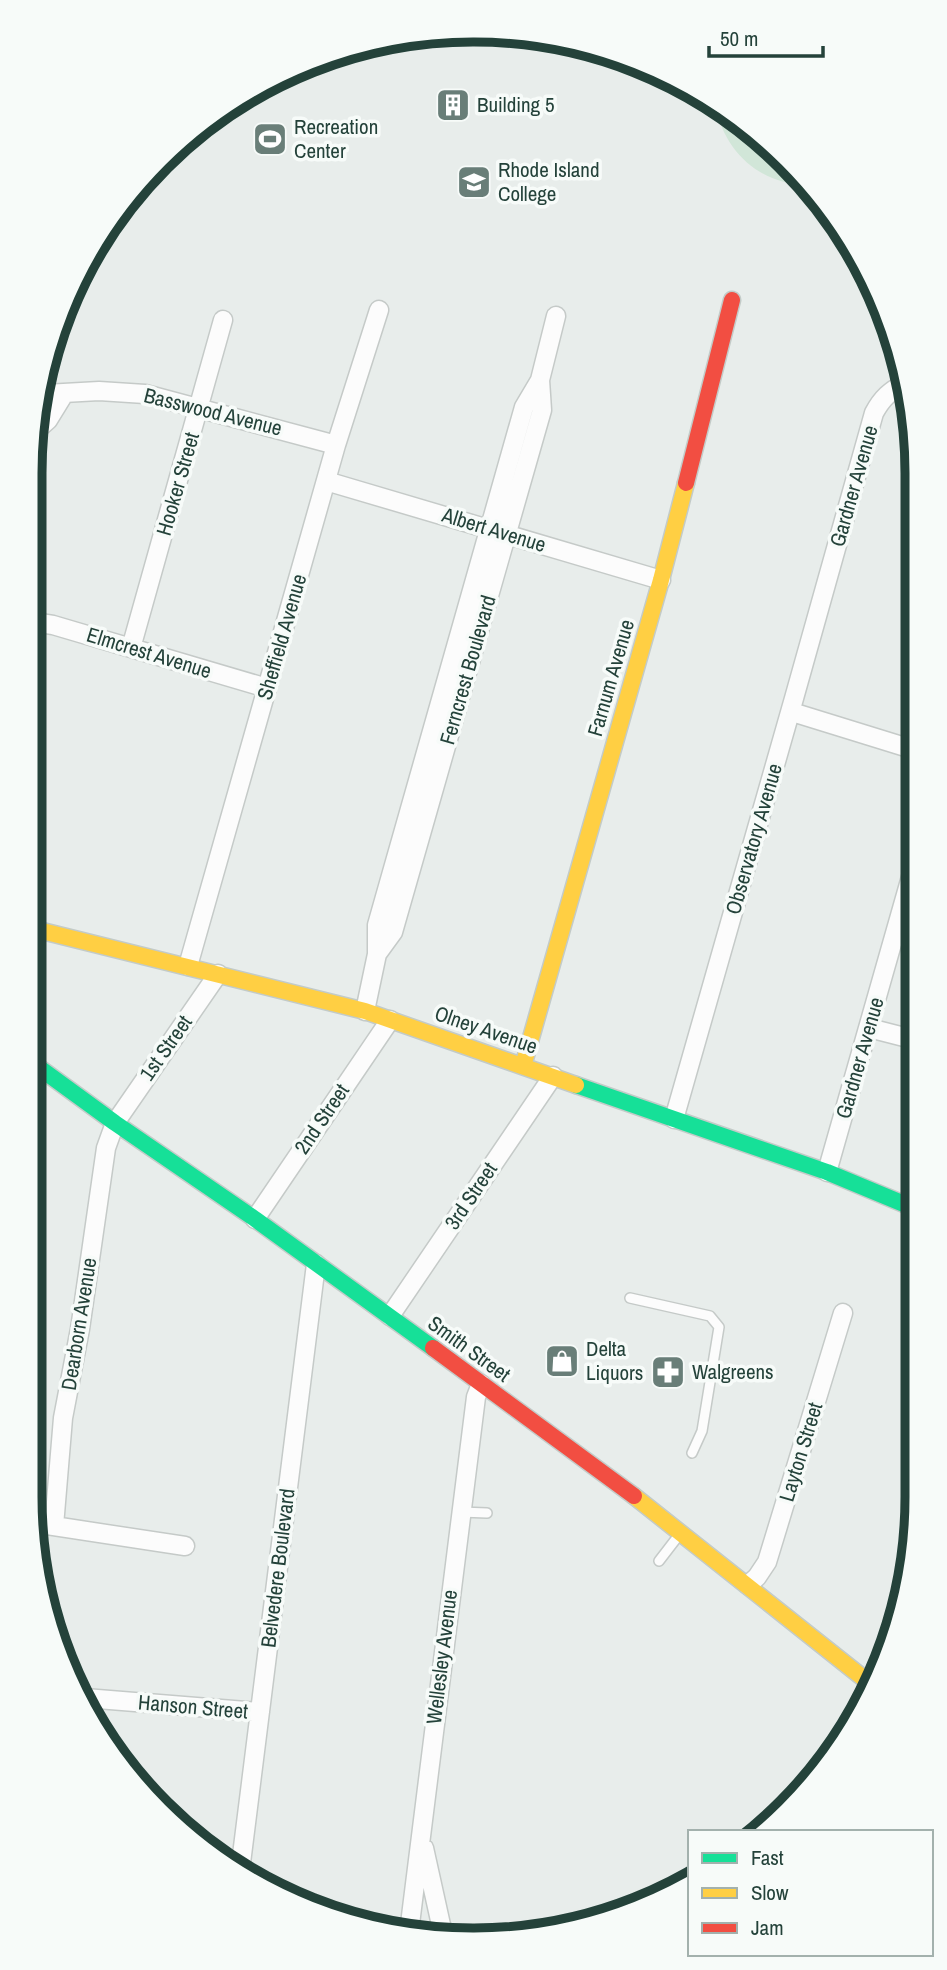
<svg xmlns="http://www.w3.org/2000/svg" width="947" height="1970" font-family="'Archivo Narrow',sans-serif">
<rect width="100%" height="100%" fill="#e8edeb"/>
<path fill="#d1e6d8" d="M715,105l23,13 11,20 8,9 10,8 18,8 23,23c-49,-3 -83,-33 -93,-81z"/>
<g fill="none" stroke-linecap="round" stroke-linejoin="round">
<g stroke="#c5cac8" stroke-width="12">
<path id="lane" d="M630,1298l80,18 9,11 -17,104 -10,22
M461,1512l26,1
M659,1561l20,-26"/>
</g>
<g stroke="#c5cac8" stroke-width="21">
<path id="street" d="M46,394l53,-3 46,3 191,51
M39,428l9,-8 16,-26
M326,481l335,99
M30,626l10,-3 13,2 214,63
M131,648l92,-328
M792,712l123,38
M377,954l16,-22 149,-522 -2,-30
M188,966l148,-521 43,-135
M365,1011l12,-57v-29l147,-518 16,-27 16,-64
M869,1028l47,12
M674,1119c67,-236 135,-470 200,-706 8,-15 16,-22 31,-30
M827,1172l88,-309
M255,1219l135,-199
M390,1316l163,-240
M34,1523l151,23
M54,1526l9,-108 17,-89 26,-181 9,-25 103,-149
M748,1585l9,-8 10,-15 76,-249
M85,1698l175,14
M424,1848l19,86
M240,1871l76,-607
M409,1932l67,-535 5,-13"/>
</g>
<g stroke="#c3cbc8" stroke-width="19">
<path id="fast" d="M30,1061l85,62 140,96 178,129
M576,1085l251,87 89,37"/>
</g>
<g stroke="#c3cbc8" stroke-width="19">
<path id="slow" d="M30,928l335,83 211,74
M523,1066l138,-486 25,-97
M634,1496l238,189"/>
</g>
<g stroke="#c3cbc8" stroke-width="19">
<path id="jam" d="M686,483l46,-183
M433,1348l201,148"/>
</g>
<use href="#lane" stroke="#fcfcfc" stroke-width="9"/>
<use href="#street" stroke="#fcfcfc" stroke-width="18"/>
<use href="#fast" stroke="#16e098" stroke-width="16"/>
<use href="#slow" stroke="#ffcf43" stroke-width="16"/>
<use href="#jam" stroke="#f24e42" stroke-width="16"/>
</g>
<defs>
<g id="building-square" transform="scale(1.75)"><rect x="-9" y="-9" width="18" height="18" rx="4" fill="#697e78" stroke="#f7fbf9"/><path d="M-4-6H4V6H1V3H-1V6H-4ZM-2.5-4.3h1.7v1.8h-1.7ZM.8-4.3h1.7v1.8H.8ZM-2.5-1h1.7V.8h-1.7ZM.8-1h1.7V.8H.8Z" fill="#fff"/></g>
<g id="stadium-square" transform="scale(1.75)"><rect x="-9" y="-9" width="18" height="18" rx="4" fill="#697e78" stroke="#f7fbf9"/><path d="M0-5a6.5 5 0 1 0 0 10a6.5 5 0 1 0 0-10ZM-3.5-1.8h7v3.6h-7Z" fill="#fff"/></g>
<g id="university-square" transform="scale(1.75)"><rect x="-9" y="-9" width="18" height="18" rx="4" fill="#697e78" stroke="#f7fbf9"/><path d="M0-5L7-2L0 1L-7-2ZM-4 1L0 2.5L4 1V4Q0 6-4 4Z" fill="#fff"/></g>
<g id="shop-square" transform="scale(1.75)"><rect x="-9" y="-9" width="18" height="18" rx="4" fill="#697e78" stroke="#f7fbf9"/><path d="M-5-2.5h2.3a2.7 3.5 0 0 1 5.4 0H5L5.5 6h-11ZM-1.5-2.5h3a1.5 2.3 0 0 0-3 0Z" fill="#fff"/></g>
<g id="pharmacy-square" transform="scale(1.75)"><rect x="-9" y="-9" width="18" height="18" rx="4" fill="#697e78" stroke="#f7fbf9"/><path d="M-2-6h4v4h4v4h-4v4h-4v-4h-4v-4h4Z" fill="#fff"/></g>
</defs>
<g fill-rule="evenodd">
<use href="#building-square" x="453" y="105"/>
<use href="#stadium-square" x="270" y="139"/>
<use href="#university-square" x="474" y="182"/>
<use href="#shop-square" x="562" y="1361"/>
<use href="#pharmacy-square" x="668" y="1372"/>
</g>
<g text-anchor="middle" stroke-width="7" stroke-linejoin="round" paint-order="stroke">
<g font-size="21" fill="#24423a" stroke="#f7fbf9" text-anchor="start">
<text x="477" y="112">Building 5</text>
<text x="294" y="134">Recreation<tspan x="294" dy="24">Center</tspan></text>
<text x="498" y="177">Rhode Island<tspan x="498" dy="24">College</tspan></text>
<text x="586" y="1356">Delta<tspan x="586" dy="24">Liquors</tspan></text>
<text x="692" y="1379">Walgreens</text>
</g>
<g font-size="21" fill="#24423a" stroke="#f7fbf9">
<text transform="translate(213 412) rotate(14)" y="7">Basswood Avenue</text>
<text transform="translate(178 484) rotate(-74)" y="7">Hooker Street</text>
<text transform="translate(854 486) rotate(-74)" y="7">Gardner Avenue</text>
<text transform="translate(494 530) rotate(17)" y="7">Albert Avenue</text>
<text transform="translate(282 637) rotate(-74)" y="7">Sheffield Avenue</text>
<text transform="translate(149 653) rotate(17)" y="7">Elmcrest Avenue</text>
<text transform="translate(468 670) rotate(-74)" y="7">Ferncrest Boulevard</text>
<text transform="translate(611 678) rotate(-74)" y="7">Farnum Avenue</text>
<text transform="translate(754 839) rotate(-74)" y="7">Observatory Avenue</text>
<text transform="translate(486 1030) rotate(19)" y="7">Olney Avenue</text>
<text transform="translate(166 1048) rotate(-55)" y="7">1st Street</text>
<text transform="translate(860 1058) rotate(-74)" y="7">Gardner Avenue</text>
<text transform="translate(322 1119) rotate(-56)" y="7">2nd Street</text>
<text transform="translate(471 1196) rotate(-56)" y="7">3rd Street</text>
<text transform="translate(79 1324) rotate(-81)" y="7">Dearborn Avenue</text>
<text transform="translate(469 1349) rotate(36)" y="7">Smith Street</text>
<text transform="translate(801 1452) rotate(-73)" y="7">Layton Street</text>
<text transform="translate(278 1568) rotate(-83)" y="7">Belvedere Boulevard</text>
<text transform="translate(442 1657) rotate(-83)" y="7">Wellesley Avenue</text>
<text transform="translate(193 1707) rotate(5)" y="7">Hanson Street</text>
</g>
</g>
<path d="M0 0H947V1970H0ZM473 42H474A431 431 0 0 1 905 473V1497A431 431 0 0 1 474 1928H473A431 431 0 0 1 42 1497V473A431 431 0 0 1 473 42Z" fill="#f7fbf9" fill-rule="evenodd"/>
<path fill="none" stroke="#24423a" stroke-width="9" d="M473 42H474A431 431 0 0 1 905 473V1497A431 431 0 0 1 474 1928H473A431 431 0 0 1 42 1497V473A431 431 0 0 1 473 42Z"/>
<rect x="688" y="1830" width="245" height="126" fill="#f7fbf9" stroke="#a3b1ad" stroke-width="2"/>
<rect x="702" y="1853" width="35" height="10" fill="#16e098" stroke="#a3b1ad" stroke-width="2"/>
<text x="751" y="1865" font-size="21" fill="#24423a">Fast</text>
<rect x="702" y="1888" width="35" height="10" fill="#ffcf43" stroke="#a3b1ad" stroke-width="2"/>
<text x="751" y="1900" font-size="21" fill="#24423a">Slow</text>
<rect x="702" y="1923" width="35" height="10" fill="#f24e42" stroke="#a3b1ad" stroke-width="2"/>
<text x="751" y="1935" font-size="21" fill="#24423a">Jam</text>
<path d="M709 46v10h114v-10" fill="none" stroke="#24423a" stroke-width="3.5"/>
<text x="720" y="46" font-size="21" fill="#24423a" stroke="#f7fbf9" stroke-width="5" paint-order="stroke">50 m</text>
</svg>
